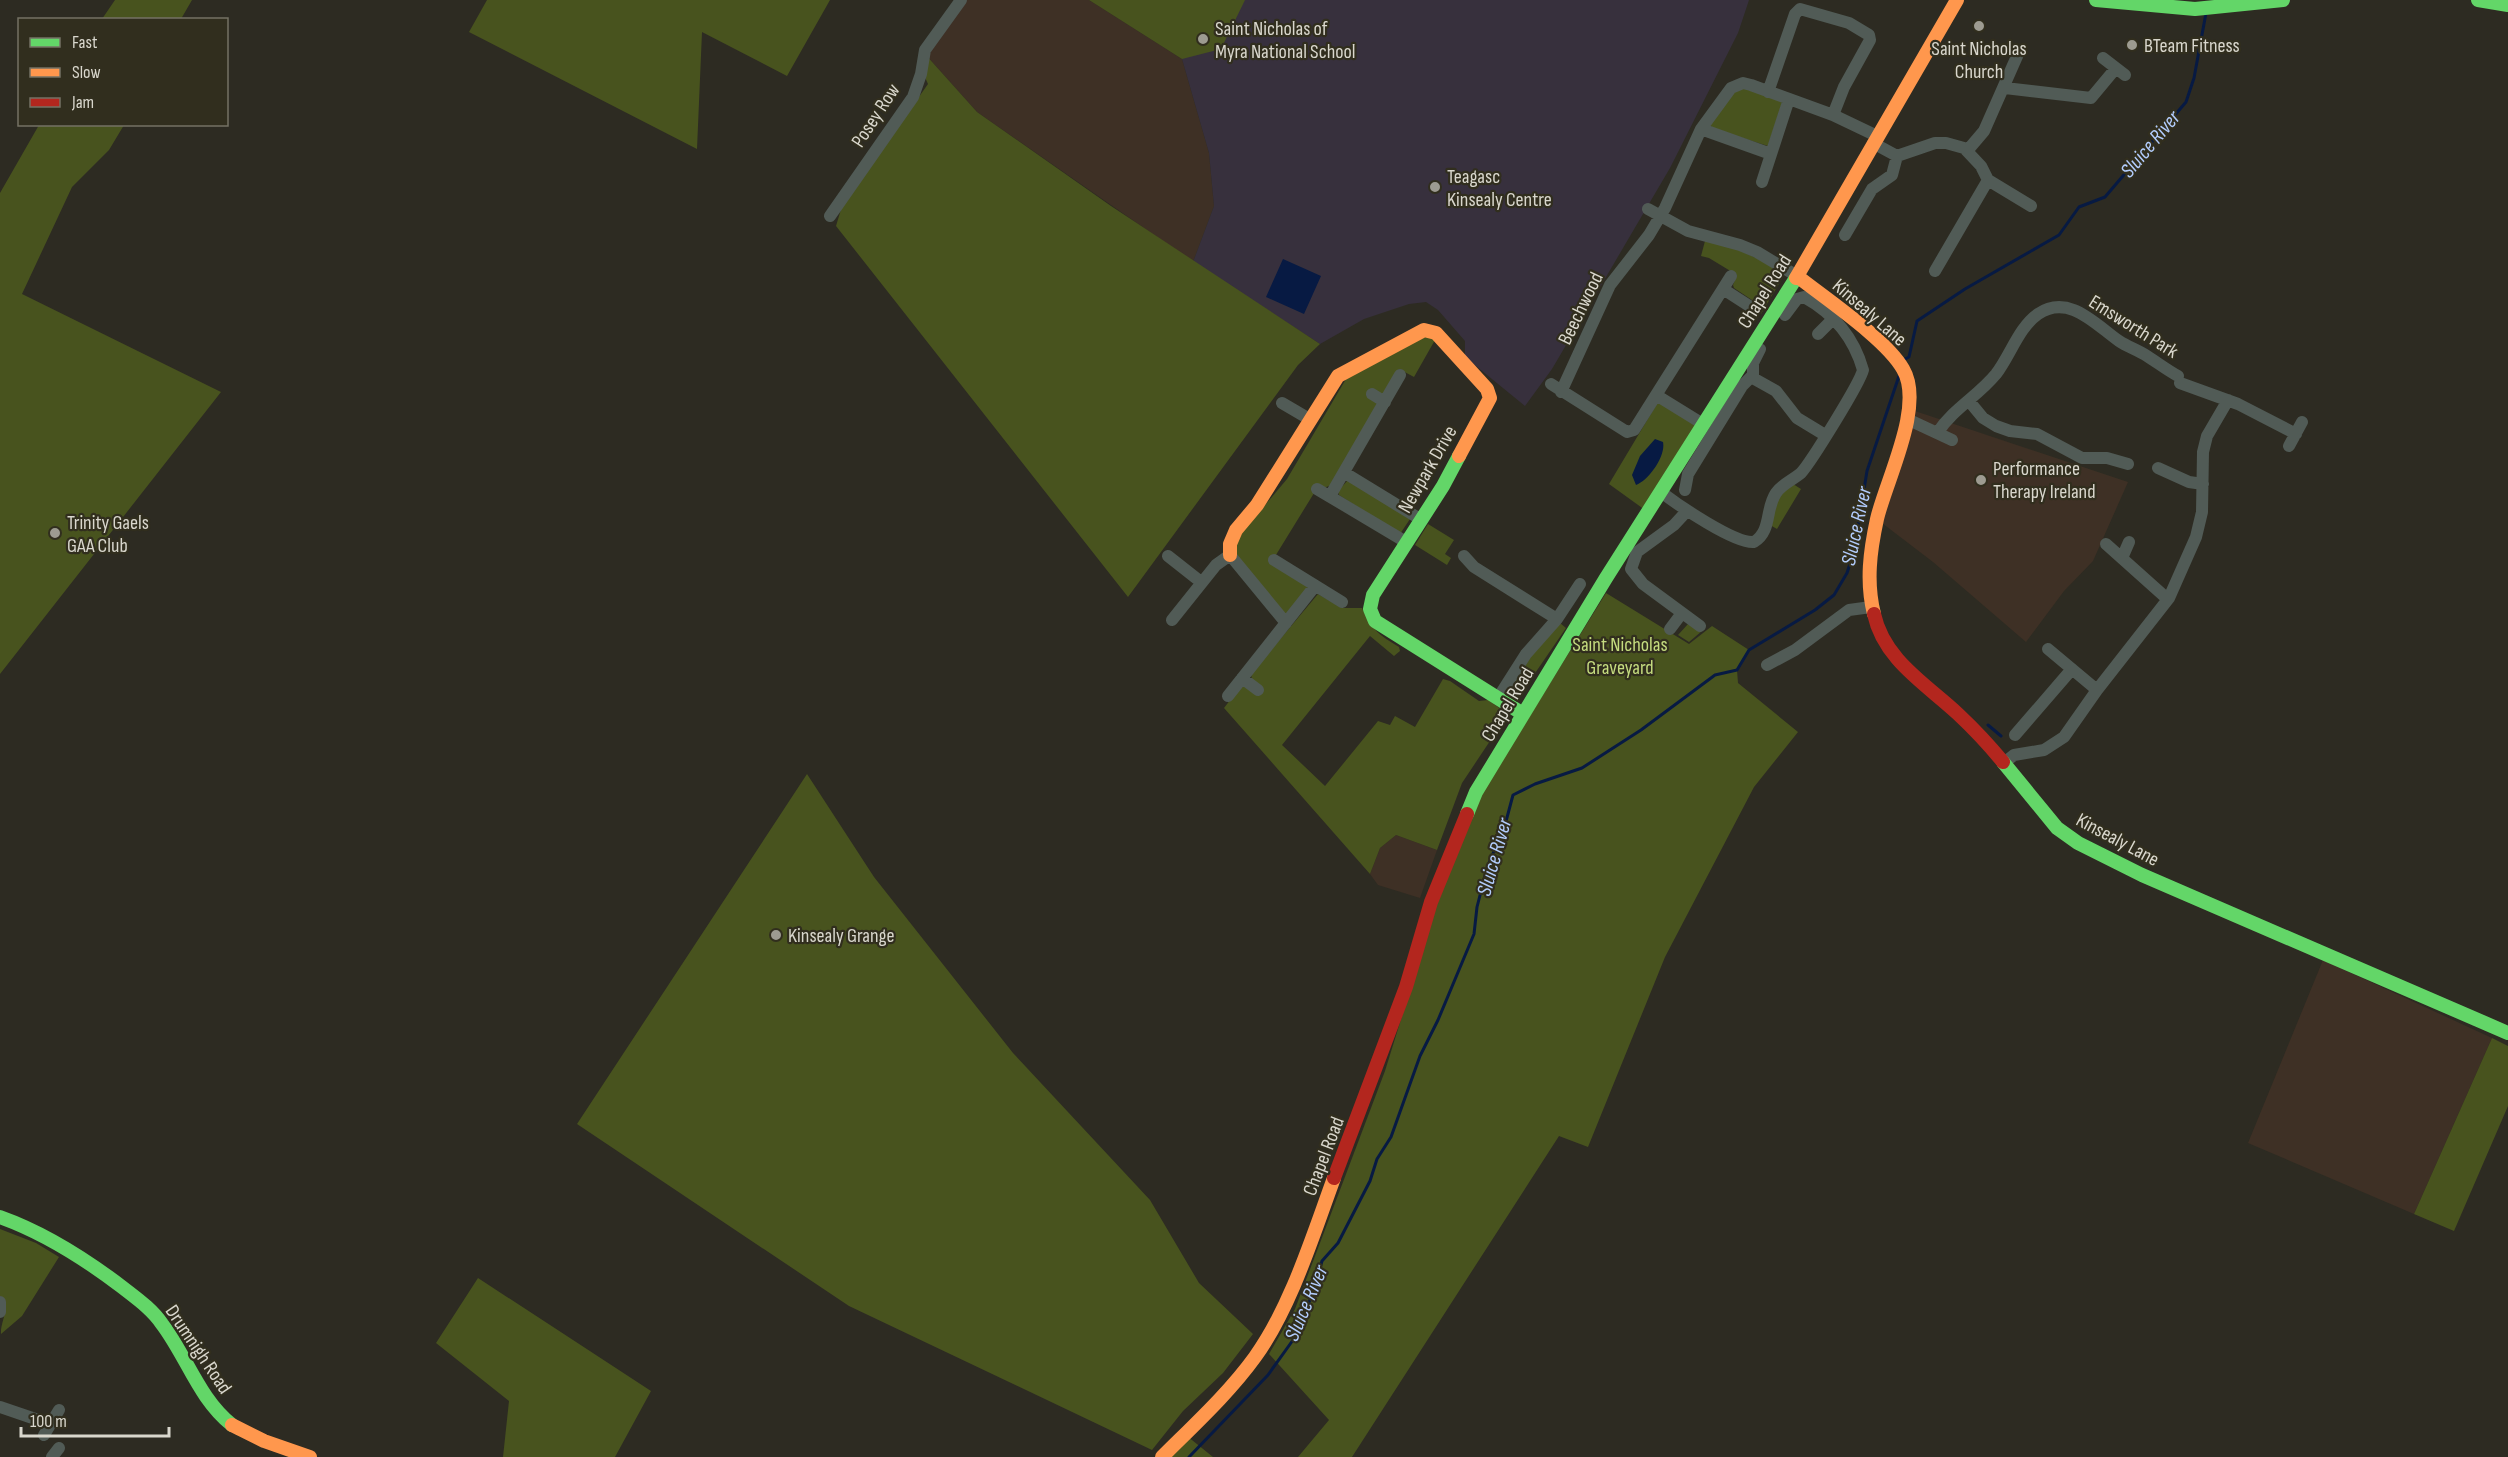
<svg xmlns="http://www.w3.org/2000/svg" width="2508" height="1457" font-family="'Sofia Sans Condensed',sans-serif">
<rect width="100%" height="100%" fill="#2d2b22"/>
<path fill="#3e3025" d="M962,0h127l93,59 27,94 5,53 -21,56 -216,-150 -52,-58z
M1912,410l216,72 -35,79 -29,30 -38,51 -93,-80 -55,-42z
M1396,835l41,15 -17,48 -42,-13 -8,-11 10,-26z
M2323,960l169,78 -78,176 -166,-71z"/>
<path fill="#37303d" d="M1174,0h575l-11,33 -68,135 -118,201 -27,37 -60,-49v-16l-27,-31 -12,-8 -17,2 -45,15 -44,25 -127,-82 21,-56 -5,-53 -27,-94 -2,-30z"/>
<path fill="#48531e" d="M115,0h77l-11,19h-79z
M487,0h343l-43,76 -85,-44 -5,117 -228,-117z
M1089,0h156l-24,49 -39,10z
M925,54l52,58 134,94 209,138 -22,21 -170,232 -292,-371 6,-20 86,-122 -9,-20z
M1742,86l41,14 -15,46 -54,-17 -4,-4 18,-28z
M39,125h85l-15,25 -37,37 -50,107 199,98 -221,282v-481z
M1705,241l30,7 51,24 -25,42 -4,-2 4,-6 -27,-18 -1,-3 4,-10 -28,-17 -8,-2z
M1423,334l12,6 -21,37 -15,-8 -13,23 -9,11 1,3 -47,79 -7,3 -5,-3 -48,78 37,24 -21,27 -3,-1 -47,-56 -1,-13 3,-8 48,-57 59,-100z
M1658,402l39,23 -52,85 -36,-26z
M1348,480l62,39 -10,15 -61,-39 -1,-4z
M1793,484l8,5 -24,40 -7,-4 5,-25z
M1428,524l26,16 -9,14 6,4 -4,7 -32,-20z
M1606,593l83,51 23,-18 37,24 -12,20 1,13 60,49 -44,55 -89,170 -77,190 -29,-11 -207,321h-54l31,-37 -60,-66 26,-45 90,-238 52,-168 45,-110z
M1318,594l24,14h20c10,22 17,27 37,39l1,4 -6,5 -24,-20 -88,109 43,41 53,-65 12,4 5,-9 20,11 28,-48 7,2 29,20 9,-1 20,14 -46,69 -25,67 -41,-15 -16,13 -10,26 -146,-166 13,-17 15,-11 -1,-6z
M1560,623l6,5 -48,70 -5,3 -6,-6 27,-45z
M1688,624l14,7 -13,11 -11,-7z
M807,774l67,103 139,176 137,147 49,83 54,51 -30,39 -40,38 -31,39 -303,-144 -272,-182z
M2492,1038l16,8v60l-54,125 -40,-17z
M0,1229l36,14 23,14 -37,59 -21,18c-1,-13 11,-27 -1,-38z
M478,1278l173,113 -36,66h-112l6,-56 -73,-58z
M1187,1436l26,21h-42z"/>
<path fill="#071a43" d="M1283,259l38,17 -17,38 -38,-17z
M1655,439l8,3c3,14 -14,38 -27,43l-4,-10 8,-19z"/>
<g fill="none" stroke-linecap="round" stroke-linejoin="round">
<path stroke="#071a43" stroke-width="3" d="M1905,359l4,-2 8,-36 48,-32 94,-54 20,-28 26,-10 81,-95 8,-24 12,-65
M1988,725l13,11
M1189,1457l79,-82 25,-35 19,-45 10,-34 16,-18 32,-62 7,-22 14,-22 29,-81 18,-36 36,-86 3,-27 10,-39 18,-43 8,-30 22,-11 47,-16 59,-38 74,-55 22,-5 12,-20 66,-40 19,-15 13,-22 7,-22 13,-80 32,-95"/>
<path stroke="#515b56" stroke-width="12" d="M2103,58l22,17
M2005,88l86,10 25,-30
M1768,92l27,-78 5,-5 49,14 20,12 1,5 -26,47 -11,28
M1701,129l70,25
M1873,143l24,13 38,-13h11l18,5 17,18 7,14 43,26
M1967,151l17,-20 34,-77
M1762,182l27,-83
M1648,209l40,22 52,14 17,7 40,24
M830,216l83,-119 8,-23 4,-24 36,-50
M1845,235l27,-46 20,-14 5,-19
M1935,271l53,-91
M1723,289l31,20
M1818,334l15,-15
M1753,378v-15l7,-14
M2180,383l58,21 58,30
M1551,384l76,48 7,-2 22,-35 47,29
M1561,392l49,-107 39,-50 16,-27 36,-79 30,-41 12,-5 8,2 82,30 44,21
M1372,394l13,8
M1656,395l75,-119
M1969,401l14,17 13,8 14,5 27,3 45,24h25l21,6
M1282,403l29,17
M1907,419l45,21
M1938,432c15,-23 40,-36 58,-58 14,-18 23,-47 42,-60 31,-21 58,11 81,27 9,6 19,9 28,15 11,7 20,14 31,20
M2289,446l13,-24
M2158,468l31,14 14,2
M1345,473l75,46
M1317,489l89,53
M1685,490l3,-16 54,-88 9,-9 25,14 21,27 28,17
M1661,492c17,13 74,52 93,50 18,-11 11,-33 22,-49 6,-9 17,-13 25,-20 10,-11 59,-90 62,-103 -9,-32 -30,-57 -59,-73l-7,2 -12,16
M1330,496l70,-121
M1687,511l-13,14 -37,27 -6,17 12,15 57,42
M2106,544l57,51 6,3
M1168,556l33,26
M1464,556l10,11 83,52
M2122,558l7,-16
M1274,560l68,42
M1172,620l44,-55 14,-10 56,68
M1670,629l12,-16
M2048,649l49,41
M1767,665l28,-15 54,-40 22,-3
M1242,678l16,12
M1228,696l87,-110
M1498,698l28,-44 31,-35 23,-35
M2015,735l57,-66
M2004,763l10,-8 30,-5 20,-13 33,-47 72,-92 27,-61 6,-25 1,-60 4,-16 21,-36
M0,1302v10
M0,1407l50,17
M44,1435l15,-25
M52,1457l7,-9"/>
<path stroke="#63d668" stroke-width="14" d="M2096,0l99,9 88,-9
M2478,0l30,5
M1459,456l-16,30 -70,109 -3,14 5,12 148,93
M2003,762l54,66 21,15 64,32 366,158
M1467,814l9,-22 130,-214 190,-300
M0,1217c45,16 84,41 122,70 14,11 30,22 40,37 25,33 37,75 70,101"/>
<path stroke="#ff974d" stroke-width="14" d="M1797,276c29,23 89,63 106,93 22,37 -17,111 -26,150 -7,32 -11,63 -3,95
M1796,278l161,-278
M1230,555v-11l6,-14 21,-25 81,-129 86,-46 12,3 51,56 3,9 -31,58
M232,1425l32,16 46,16
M1162,1457c32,-32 67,-64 93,-100 36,-50 58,-122 79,-179"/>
<path stroke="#b3261e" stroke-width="14" d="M1874,614c10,46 52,70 84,100 16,15 31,31 45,48
M1334,1178l72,-191 25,-85 36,-88"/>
</g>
<g fill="#9d9b91" stroke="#312e1e" stroke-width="2">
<circle cx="1979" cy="26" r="6"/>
<circle cx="1203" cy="39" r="6"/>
<circle cx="2132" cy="45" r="6"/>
<circle cx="1435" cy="187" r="6"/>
<circle cx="1981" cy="480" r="6"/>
<circle cx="55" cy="533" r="6"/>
<circle cx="776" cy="935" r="6"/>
</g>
<g text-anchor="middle" stroke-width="4.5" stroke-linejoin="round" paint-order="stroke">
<g font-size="20" fill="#d9d7cd" stroke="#312e1e" text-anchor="start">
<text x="1215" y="35">Saint Nicholas of<tspan x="1215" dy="23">Myra National School</tspan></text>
<text x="2144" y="52">BTeam Fitness</text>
<text x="1979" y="55" text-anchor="middle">Saint Nicholas<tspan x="1979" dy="23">Church</tspan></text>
<text x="1447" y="183">Teagasc<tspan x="1447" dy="23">Kinsealy Centre</tspan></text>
<text x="1993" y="475">Performance<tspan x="1993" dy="23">Therapy Ireland</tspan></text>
<text x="67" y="529">Trinity Gaels<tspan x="67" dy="23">GAA Club</tspan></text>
<text x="788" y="942">Kinsealy Grange</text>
</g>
<g font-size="20" fill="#d9d7cd" stroke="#312e1e">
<text transform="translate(875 115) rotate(-57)" y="7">Posey Row</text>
<text transform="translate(1764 291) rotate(-58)" y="7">Chapel Road</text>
<text transform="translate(1580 308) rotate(-64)" y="7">Beechwood</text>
<text transform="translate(1870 312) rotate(41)" y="7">Kinsealy Lane</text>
<text transform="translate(2134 326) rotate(32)" y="7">Emsworth Park</text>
<text transform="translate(1427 469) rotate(-60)" y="7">Newpark Drive</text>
<text transform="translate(1507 704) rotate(-59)" y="7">Chapel Road</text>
<text transform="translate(2118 839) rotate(28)" y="7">Kinsealy Lane</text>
<text transform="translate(1323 1156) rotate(-69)" y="7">Chapel Road</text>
<text transform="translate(199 1349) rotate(56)" y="7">Drumnigh Road</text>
</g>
<g font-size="20" fill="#c5dc7f" stroke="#312e1e">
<text x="1620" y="651">Saint Nicholas<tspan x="1620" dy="23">Graveyard</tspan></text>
</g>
<g font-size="21" font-style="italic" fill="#b2ccfc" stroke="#312e1e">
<text transform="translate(2150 144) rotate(-50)" y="7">Sluice River</text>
<text transform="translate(1856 526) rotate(-78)" y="7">Sluice River</text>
<text transform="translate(1494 857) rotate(-74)" y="7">Sluice River</text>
<text transform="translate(1306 1303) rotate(-67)" y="7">Sluice River</text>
</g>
</g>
<rect x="18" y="18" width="210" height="108" fill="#312e1e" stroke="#747264" stroke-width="1.5"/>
<rect x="30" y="38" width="30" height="9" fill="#63d668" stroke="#747264" stroke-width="1.5"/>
<text x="72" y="48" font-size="18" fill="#d9d7cd">Fast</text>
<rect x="30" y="68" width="30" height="9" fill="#ff974d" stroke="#747264" stroke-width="1.5"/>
<text x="72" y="78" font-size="18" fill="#d9d7cd">Slow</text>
<rect x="30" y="98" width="30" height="9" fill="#b3261e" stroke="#747264" stroke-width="1.5"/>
<text x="72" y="108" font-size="18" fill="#d9d7cd">Jam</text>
<path d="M21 1427v9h148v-9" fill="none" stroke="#d9d7cd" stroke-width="3"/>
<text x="30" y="1427" font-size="18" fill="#d9d7cd" stroke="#312e1e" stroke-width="4.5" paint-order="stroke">100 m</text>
</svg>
